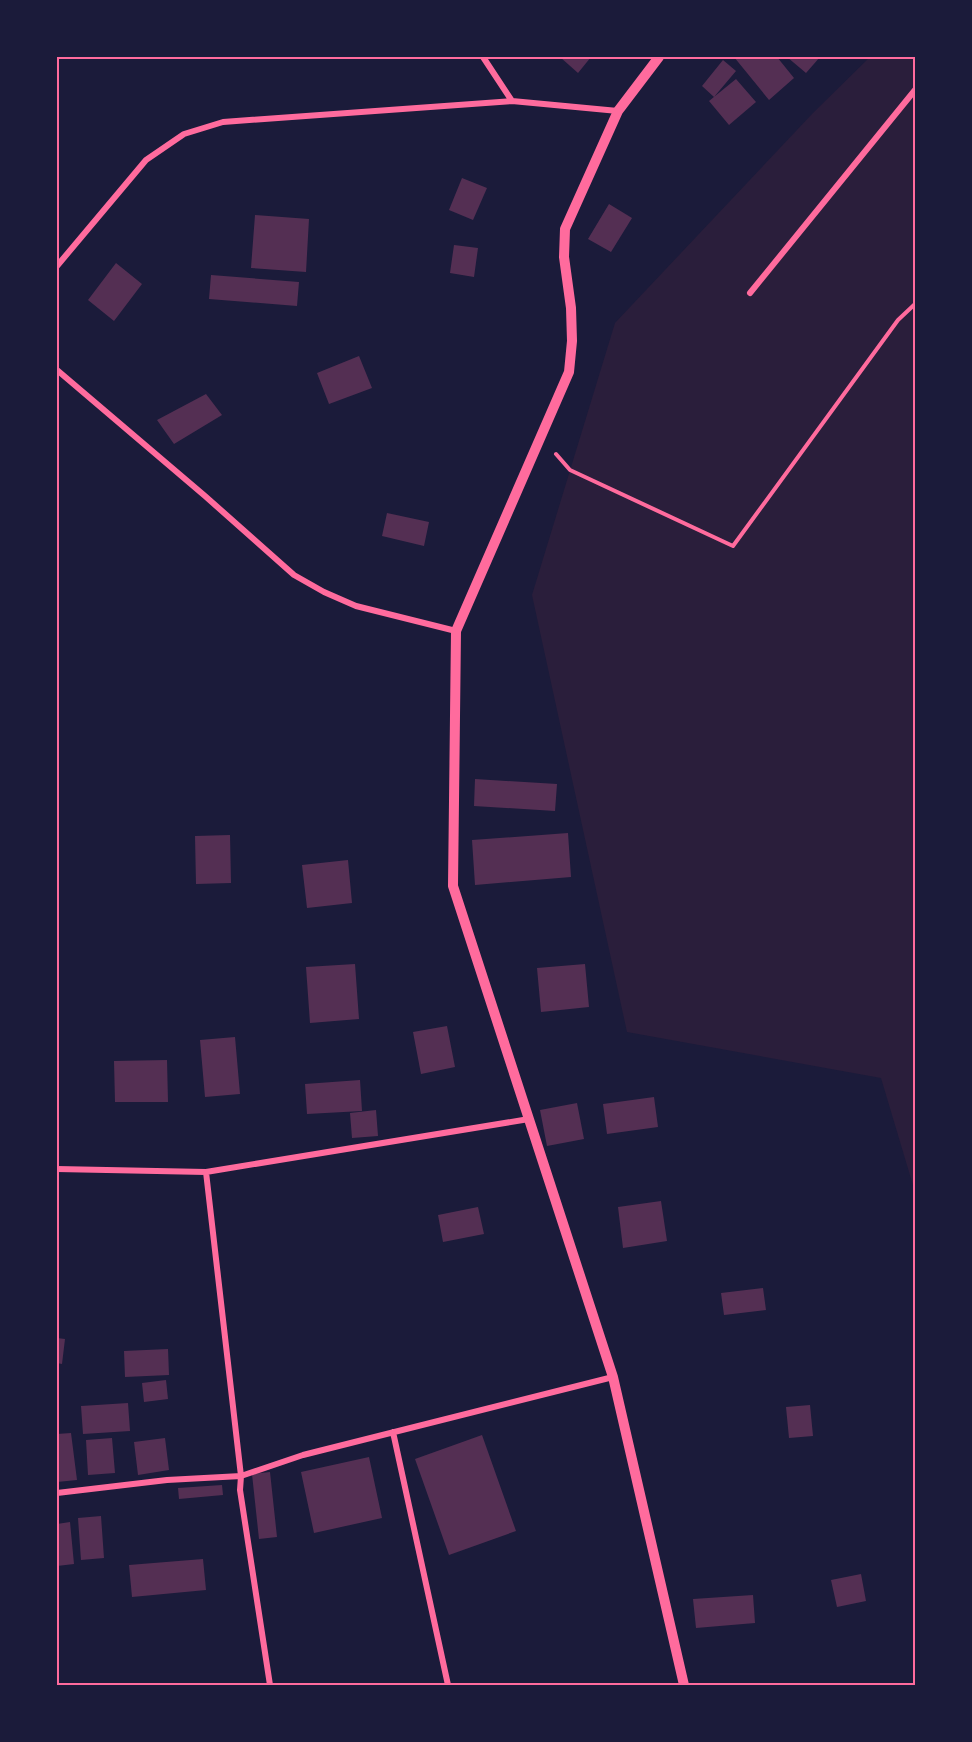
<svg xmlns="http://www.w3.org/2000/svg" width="972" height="1742" font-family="Lora,serif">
<rect width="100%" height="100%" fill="#1b1b3a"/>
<path fill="#2a1e3b" d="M870,57h45v1135l-34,-114 -254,-46 -95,-437 83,-272 198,-210z"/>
<path fill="#542f53" d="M560,57h31l-13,16z
M734,57h43l17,21 -25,22z
M787,57h33l-14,16z
M723,60l13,11 -22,26 -12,-11z
M736,79l20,23 -27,23 -20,-24z
M462,178l25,10 -14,32 -24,-10z
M609,204l23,14 -21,34 -23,-13z
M255,215l54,4 -3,53 -55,-4z
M454,245l24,3 -4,29 -24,-4z
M116,263l26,21 -28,37 -26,-21z
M211,275l88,7 -2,24 -88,-7z
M359,356l13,32 -43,16 -12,-31z
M206,394l16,21 -48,29 -17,-24z
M387,513l42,9 -5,24 -42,-10z
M475,779l82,5 -2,27 -81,-5z
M568,833l3,44 -96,8 -3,-45z
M230,835l1,48 -35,1 -1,-48z
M348,860l4,43 -45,5 -5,-43z
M355,964l4,55 -49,4 -4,-56z
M585,964l4,43 -48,5 -4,-44z
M447,1026l8,41 -34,7 -8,-42z
M235,1037l5,57 -35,3 -5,-57z
M167,1060l1,42h-53l-1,-41z
M360,1080l2,31 -55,3 -2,-30z
M654,1097l4,30 -51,7 -4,-30z
M577,1103l7,36 -37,7 -7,-36z
M376,1110l2,26 -26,2 -2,-25z
M661,1201l6,40 -44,7 -5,-41z
M478,1207l6,27 -41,8 -5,-27z
M763,1288l3,22 -42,5 -3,-22z
M57,1338l8,1 -3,25 -5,-1z
M168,1349l1,26 -44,2 -1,-26z
M166,1380l2,19 -24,3 -2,-19z
M128,1403l2,28 -47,3 -2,-28z
M810,1405l3,31 -24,2 -3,-31z
M71,1433l6,47 -20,2v-48z
M482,1435l34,96 -67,24 -34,-96z
M112,1438l3,35 -27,2 -2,-35z
M165,1438l4,32 -31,5 -4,-33z
M369,1457l13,61 -68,15 -13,-61z
M270,1472l7,65 -18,2 -7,-65z
M222,1485l1,10 -44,4 -1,-11z
M101,1516l3,42 -23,2 -3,-42z
M70,1522l4,42 -17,2v-42z
M203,1559l3,31 -74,7 -3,-32z
M861,1574l5,27 -29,6 -6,-27z
M753,1595l2,28 -59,5 -3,-29z"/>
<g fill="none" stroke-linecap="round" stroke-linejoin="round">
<path stroke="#ff6b9d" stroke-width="4" d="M556,454l14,16 163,76 165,-226 17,-16"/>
<path stroke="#ff6b9d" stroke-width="6" d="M483,57l29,44
M57,266l89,-106 38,-26 39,-12 289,-21 106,10
M750,293l165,-203
M57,370l148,126 89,79 30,17 32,14 100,25
M57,1169l149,3 323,-53
M206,1172l35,304 62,-21 310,-78
M393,1432l55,253
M57,1493l110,-13 74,-4 -1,14 30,195"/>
<path stroke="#ff6b9d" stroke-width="10" d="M659,57l-41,54 -53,118 -1,28 7,51 1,33 -3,31 -113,259 -3,255 160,491 71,308"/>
</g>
<rect width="972" height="1742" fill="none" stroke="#1b1b3a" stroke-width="117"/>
<rect x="58" y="58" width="856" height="1626" fill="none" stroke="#ff6b9d" stroke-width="2"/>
</svg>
